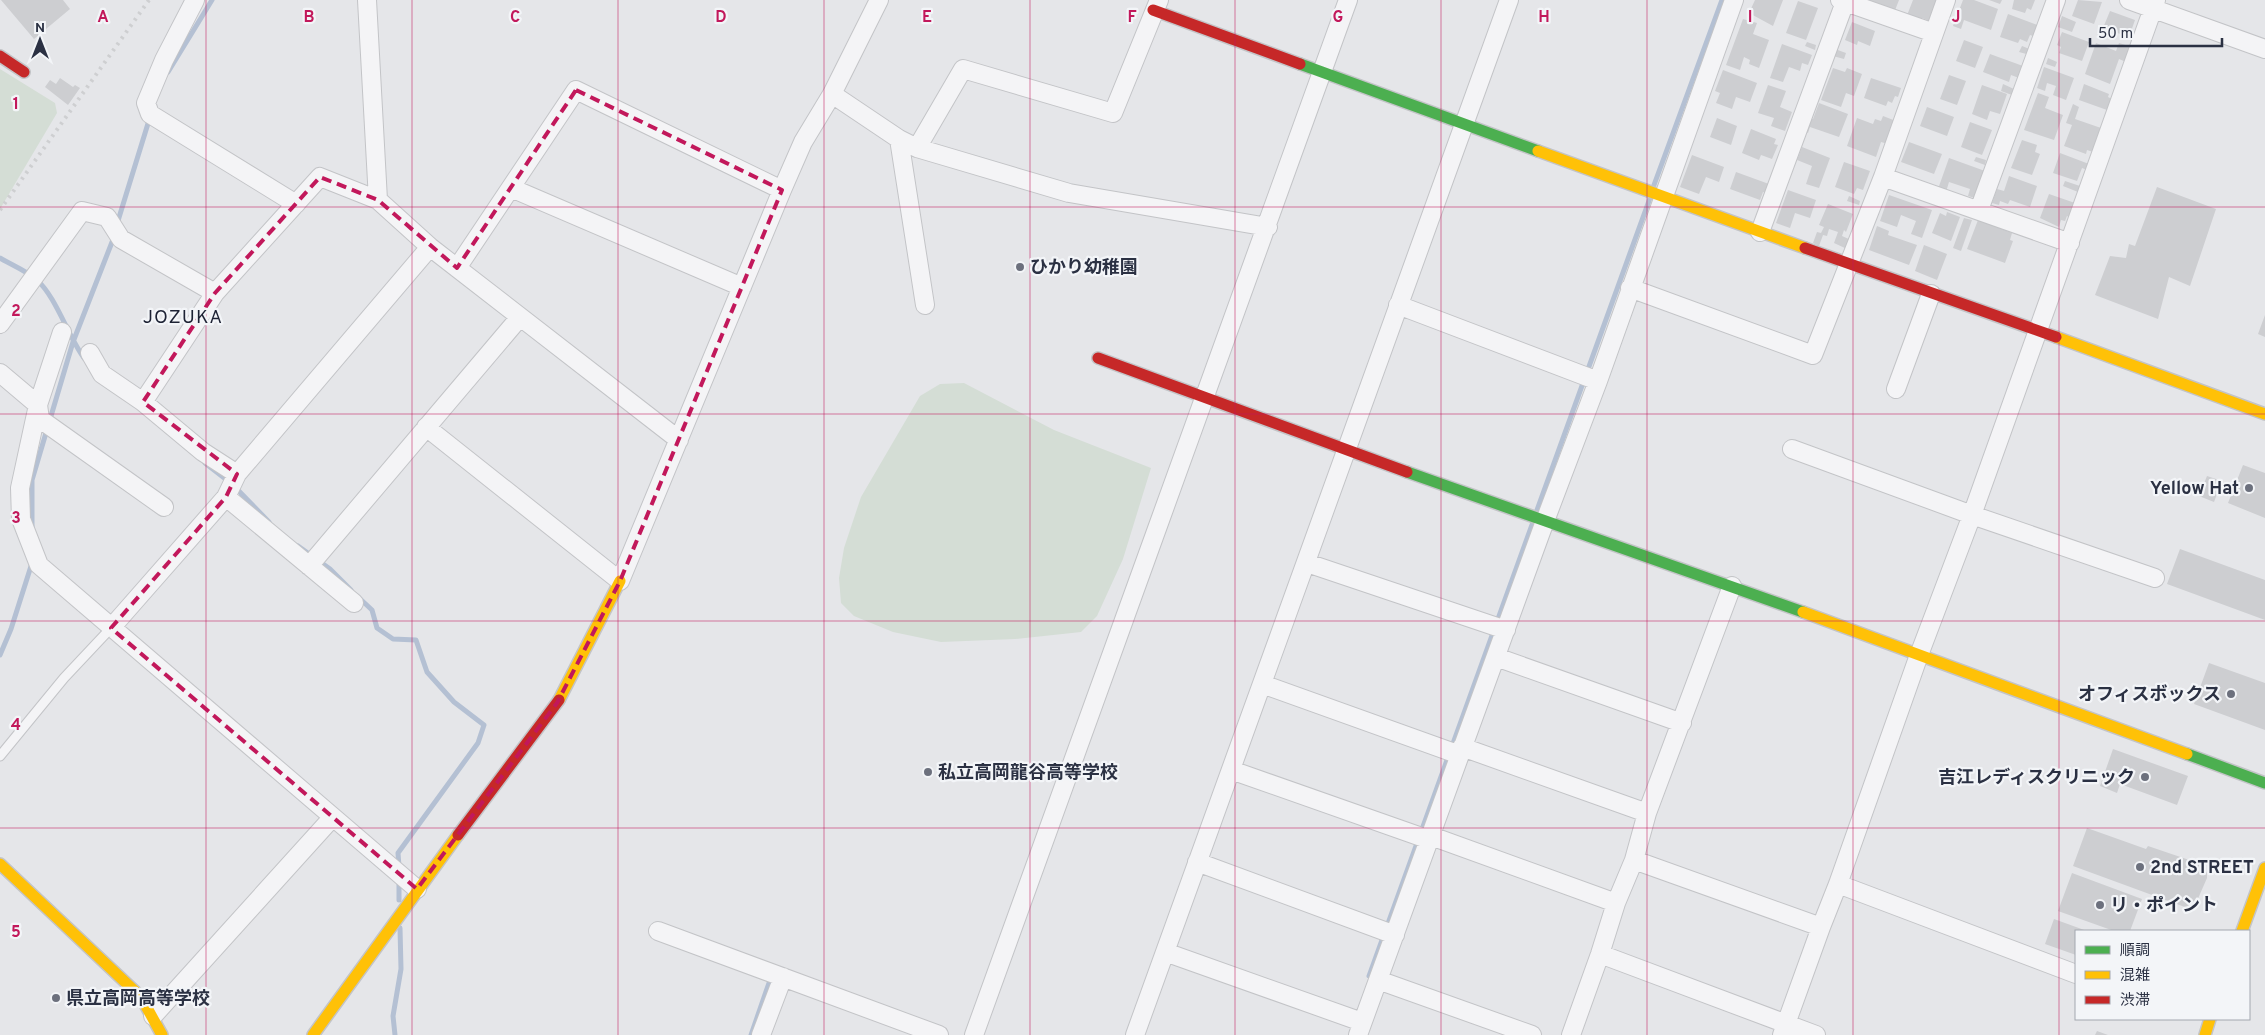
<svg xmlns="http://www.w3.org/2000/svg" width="2265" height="1035" font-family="Overpass,'Noto Sans JP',sans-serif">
<rect width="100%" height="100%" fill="#e5e6e9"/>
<path fill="#d4ddd5" d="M0,69l55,34 2,10 -57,96z
M964,383l90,47 97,38 -28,91 -26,57 -16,16 -66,7 -74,3 -48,-10 -39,-16 -13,-13 -2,-25 5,-30 17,-51 59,-101 20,-12z"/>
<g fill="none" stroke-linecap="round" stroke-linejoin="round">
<path stroke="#b4c0d3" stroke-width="5" d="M168,72l44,-72
M1654,185l68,-185
M117,224l33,-107
M0,258c12,7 27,13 37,22 19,17 31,56 47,78
M205,463l27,21 37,38
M1537,510l113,-312
M32,530v-50l41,-138 41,-105
M298,546l32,23 21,21
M357,596l15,14 5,18 16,11 23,1 11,32 27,30 30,23 -6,18 -80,110 1,14
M0,655l11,-26 21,-66
M399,878v22
M1369,976l164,-454
M395,1035l-2,-19 8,-47 -1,-41
M751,1035l18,-52"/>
</g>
<path fill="#cdced1" d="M1,0h62l7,9 -36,30z
M1755,0h28l-10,26 -24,-13z
M1860,0h39l-5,13z
M1913,0h32l-10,23 -13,-5 -4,10 -14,-5z
M1963,0h11l24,9 -7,21 -27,-10 -3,9 -8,-3z
M1989,0h13l-2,4z
M2014,0h21l-4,10 -4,-2 -2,5 -13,-4z
M2078,0l24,2 -8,22 -22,-8z
M1798,1l20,7 -12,32 -20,-7z
M2110,11l25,9 -6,17 -26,-9z
M2008,14l32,12 -4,11 -6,-2 -3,7 -7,-3 -2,4 -18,-6z
M2062,16l14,6 -4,10 -14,-5z
M1743,19l14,4 -4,11 16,6 -10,28 -10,-4 1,-4 -6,-3 -4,13 -14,-5z
M1852,22l23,9 -5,15 -12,-5 -1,4 -12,-5z
M2062,32l27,10 -7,19 -23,-8 2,-6 -4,-2z
M1964,40l19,7 -8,21 -19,-7z
M1807,42l9,3 -1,5 -10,-4z
M2096,43l20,8 3,-8 13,4 -6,15 -7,-3 -9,25 -25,-10z
M1782,44l30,11 -4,10 -6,-2 -2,8 -11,-4 -6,15 -13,-4z
M2022,46l10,4 -2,5 -11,-3z
M1835,49l11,4 -2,6 -11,-3z
M1990,54l33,12 -4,12 -8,-3 -2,7 -26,-10z
M2048,58l9,4 -2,5 -9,-3z
M2044,67l30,11 -8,22 -13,-5 3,-9 -9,-3 -2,8 -8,-3z
M1833,68l12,4 2,-4 15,6 -8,22 -8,-3 -5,14 -20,-7z
M1723,70l34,13 -7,19 -14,-5 -4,12 -16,-6 4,-10 -5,-2z
M1949,75l17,6 -9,24 -17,-6z
M60,78l13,9 2,-2 5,3 -12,17 -23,-18 5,-7 6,4z
M1871,78l30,10 -3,9 -3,-1 -3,7 -4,-2 -2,5 -22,-8z
M2003,84l11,5 -2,6 -11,-4z
M2084,84l25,10 -1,3 4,2 -5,11 -28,-10z
M1768,85l18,6 -6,16 12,5 -7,19 -14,-5 3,-8 -16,-5z
M1982,85l25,9 -7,20 -10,-3 -3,9 -15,-6z
M2038,93l11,4 -4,11 18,7 -9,25 -30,-10z
M1819,103l29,11 -9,23 -29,-10 -2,6 -4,-2 4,-13 5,1z
M2073,104l6,3 -4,12 26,9 -8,24 -6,-2 -1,4 -22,-8 8,-21 -6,-2z
M1927,107l27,10 -7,19 -27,-10z
M1883,116l13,5 -8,23 -7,-2 -5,15 -29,-11 10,-28 16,6 2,-5 6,2z
M1717,118l20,8 -6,19 -21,-8z
M1970,122l22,8 -10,25 -21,-8z
M1751,129l25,10 -2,5 4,1 -6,14 -11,-4 -2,5 -17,-7z
M2022,140l15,5 -2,7 5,2 -8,21 -21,-7z
M1909,142l33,12 -8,20 -33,-12z
M1802,147l28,11 -11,30 -13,-4 6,-18 -15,-6z
M2060,153l29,11 -2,6 -5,-2 -5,13 -24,-8z
M1692,155l32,12 -5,15 -13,-5 -7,17 -19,-7z
M1976,157l10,3 -1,5 -11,-4z
M1949,158l36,13 -10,27 -7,-2 2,-7 -21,-7 -3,10 -8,-3z
M1844,162l26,9 -7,19 -6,-2 -3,6 -19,-7z
M1736,172l33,12 -3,9 -3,-1 -3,8 -30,-11z
M2009,176l28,10 -7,21 -20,-7 -2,4 -8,-3 -1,4 -7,-2 5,-14 7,2z
M2065,181l15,5 -2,6 -15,-6z
M2157,187l59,22 -26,77 -21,-9 -11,42 -63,-24 15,-39 16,2 3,-14 6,2z
M1788,190l28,10 -6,18 -15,-5 -5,15 -14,-5z
M2049,194l26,9 -5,15 -3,-2 -2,5 -4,-1 -2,7 -19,-9z
M1889,195l43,15 -10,28 -11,-4 5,-13 -15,-6 -4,12 -17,-6z
M1849,196l11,5 -1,4 -12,-4z
M1828,204l25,10 -7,18 -2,-2 -2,6 9,4 -4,9 -13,-6 4,-11 -9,-3 -2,7 -4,-1 -4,11 -6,-3 4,-11 4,1 3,-6 -5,-2z
M1947,212l13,5 -9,24 -19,-8 8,-20 6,3z
M1964,218l8,2 -11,31 -8,-3z
M1978,220l34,13 -2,7 3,1 -8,22 -38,-14z
M1877,226l12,5 -1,4 29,10 -8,20 -40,-15z
M1924,245l23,9 -10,26 -22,-9z
M2265,315v22l-7,-3z
M2243,465l22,8v45l-37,-15z
M2207,476l15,5 -8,21 -15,-6z
M2180,549l85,31v40l-98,-36z
M2209,663l56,20v47l-71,-26z
M2113,749l75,27 -11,29 -57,-21 -3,9 -17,-7z
M2087,828l59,21 2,-3 53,18 6,9v5l-14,32 -120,-44z
M2072,873l70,26 -12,32h-16l-56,-20z
M2054,919l33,12h-11v24l-31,-11z
M2097,1031l11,4h-13z"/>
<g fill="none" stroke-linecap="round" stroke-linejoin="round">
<g stroke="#c3c4c7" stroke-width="11">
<path id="lane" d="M0,756l64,-78 47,-50"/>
</g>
<g stroke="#c3c4c7" stroke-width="20">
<path id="street" d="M195,0l-31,60 -18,43 4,11 146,90
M367,0l11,200 52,47 249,193
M1840,0l94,33
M2129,0l136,49
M832,94l67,45 18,9 152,45 199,34
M899,139l26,166
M917,148l46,-79 150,44 46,-113
M1883,177l187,66
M511,188l231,99
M1979,210l77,-210
M1760,232l85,-230
M457,268l119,-178 206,100
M1630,288l183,67 70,-178 63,-177
M1398,305l200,76
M0,324l82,-113 25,6 14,22 94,54
M62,332l-24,73 -18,83 1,31 18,46 378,324
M90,353l12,21 41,28 60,50 34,22
M0,373l38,32 2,14 124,88
M1896,389l35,-95
M143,402l72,-109 105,-116 58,23
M426,427l194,154 162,-391 21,-48 29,-48 47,-94
M1792,449l180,66 183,63
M226,497l128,106
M1307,563l199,67
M309,566l211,-249
M111,628l115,-131 11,-23 193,-227
M1496,657l186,66
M1262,684l198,71
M1462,747l185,66
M1231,770l199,70
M1431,836l185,67
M1634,860l187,67
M1197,862l198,73
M1838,884l238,90
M658,931l281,104
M1165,952l197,70
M1600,954l216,81
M1378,980l154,55
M153,1016l179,-198
M761,1035l22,-58
M974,1035c124,-345 250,-690 374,-1035
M1135,1035l374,-1035
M1358,1035l187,-514 53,-140 136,-381
M1571,1035l29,-81 16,-51 18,-43 13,-47 85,-227
M1782,1035l39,-108 17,-43 81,-229 53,-140 184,-515"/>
</g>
<g stroke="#c3c4c7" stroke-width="14">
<path id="fast" d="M1300,64l238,87
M1407,472l396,140
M2187,754l78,29"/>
</g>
<g stroke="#c3c4c7" stroke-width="14">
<path id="slow" d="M1538,151l267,97
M2056,337l209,77
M1803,612l384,142
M559,700l61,-119
M0,864l141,133 21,38
M2242,931l23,-63
M313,1035l145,-200
M2205,1035l5,-16"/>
</g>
<g stroke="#c3c4c7" stroke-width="14">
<path id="jam" d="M1153,10l147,54
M0,56l24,16
M1805,248l251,89
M1098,358l309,114
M458,835l101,-135"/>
</g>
<use href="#lane" stroke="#f4f4f6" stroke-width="9"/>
<use href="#street" stroke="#f4f4f6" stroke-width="18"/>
<use href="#fast" stroke="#4caf50" stroke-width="11"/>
<use href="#slow" stroke="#ffc107" stroke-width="11"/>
<use href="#jam" stroke="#c62828" stroke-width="11"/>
<path stroke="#cecfd1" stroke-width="4" stroke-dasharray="2.5 5" stroke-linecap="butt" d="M0,210l149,-210"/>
</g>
<path fill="none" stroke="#c2185b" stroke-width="4" stroke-dasharray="10 6" stroke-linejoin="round" d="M576,90l206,100 -162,391 -63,122 -140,186 -306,-261 115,-131 11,-23 -94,-72 72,-109 105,-116 58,23 79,68z"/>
<path fill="none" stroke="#c2185b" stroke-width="1" stroke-opacity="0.55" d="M206,0v1035M412,0v1035M618,0v1035M824,0v1035M1030,0v1035M1235,0v1035M1441,0v1035M1647,0v1035M1853,0v1035M2059,0v1035M0,207h2265M0,414h2265M0,621h2265M0,828h2265"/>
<g fill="#6c707d" stroke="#f3f5f8" stroke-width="2">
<circle cx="1020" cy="267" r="5"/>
<circle cx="2249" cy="488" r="5"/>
<circle cx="2231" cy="694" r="5"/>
<circle cx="928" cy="772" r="5"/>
<circle cx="2145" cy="777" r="5"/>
<circle cx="2140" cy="867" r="5"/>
<circle cx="2100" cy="905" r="5"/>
<circle cx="56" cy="998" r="5"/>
</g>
<g text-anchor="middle" stroke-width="4.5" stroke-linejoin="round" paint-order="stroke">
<g font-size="18" font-weight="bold" fill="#2b3143" stroke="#f3f5f8" text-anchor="start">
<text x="1030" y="273">ひかり幼稚園</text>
<text x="2239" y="494" text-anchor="end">Yellow Hat</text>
<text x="2221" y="700" text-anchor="end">オフィスボックス</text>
<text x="938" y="778">私立高岡龍谷高等学校</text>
<text x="2135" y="783" text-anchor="end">吉江レディスクリニック</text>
<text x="2150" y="873">2nd STREET</text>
<text x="2110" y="911">リ・ポイント</text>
<text x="66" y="1004">県立高岡高等学校</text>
</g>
<g font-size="19" letter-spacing="1" fill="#1d2234" stroke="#f3f5f8">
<text x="183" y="323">JOZUKA</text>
</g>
</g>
<g font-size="16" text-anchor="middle" font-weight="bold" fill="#c2185b" stroke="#f3f5f8" stroke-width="4.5" stroke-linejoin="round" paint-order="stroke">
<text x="103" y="22">A</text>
<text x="309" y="22">B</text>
<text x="515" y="22">C</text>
<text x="721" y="22">D</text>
<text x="927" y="22">E</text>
<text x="1132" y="22">F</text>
<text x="1338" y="22">G</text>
<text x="1544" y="22">H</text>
<text x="1750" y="22">I</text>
<text x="1956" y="22">J</text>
<text x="16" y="109">1</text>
<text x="16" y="316">2</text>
<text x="16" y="523">3</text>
<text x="16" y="730">4</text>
<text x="16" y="937">5</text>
</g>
<rect x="2075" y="930" width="175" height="90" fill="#f3f5f8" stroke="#a3a7b0"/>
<rect x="2085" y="946" width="25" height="8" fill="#4caf50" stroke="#a3a7b0"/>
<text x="2120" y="955" font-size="15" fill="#2b3143">順調</text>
<rect x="2085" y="971" width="25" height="8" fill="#ffc107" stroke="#a3a7b0"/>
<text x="2120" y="980" font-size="15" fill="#2b3143">混雑</text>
<rect x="2085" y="996" width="25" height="8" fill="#c62828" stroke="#a3a7b0"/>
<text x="2120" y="1005" font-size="15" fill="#2b3143">渋滞</text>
<g transform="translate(40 40)" stroke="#f3f5f8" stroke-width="4" paint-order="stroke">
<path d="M0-4L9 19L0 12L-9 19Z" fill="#2b3143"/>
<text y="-8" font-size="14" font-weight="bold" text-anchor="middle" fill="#2b3143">N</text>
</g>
<path d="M2090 38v8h132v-8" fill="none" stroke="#2b3143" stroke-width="2.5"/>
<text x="2098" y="38" font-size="15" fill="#2b3143" stroke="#f3f5f8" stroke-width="4" paint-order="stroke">50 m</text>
</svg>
